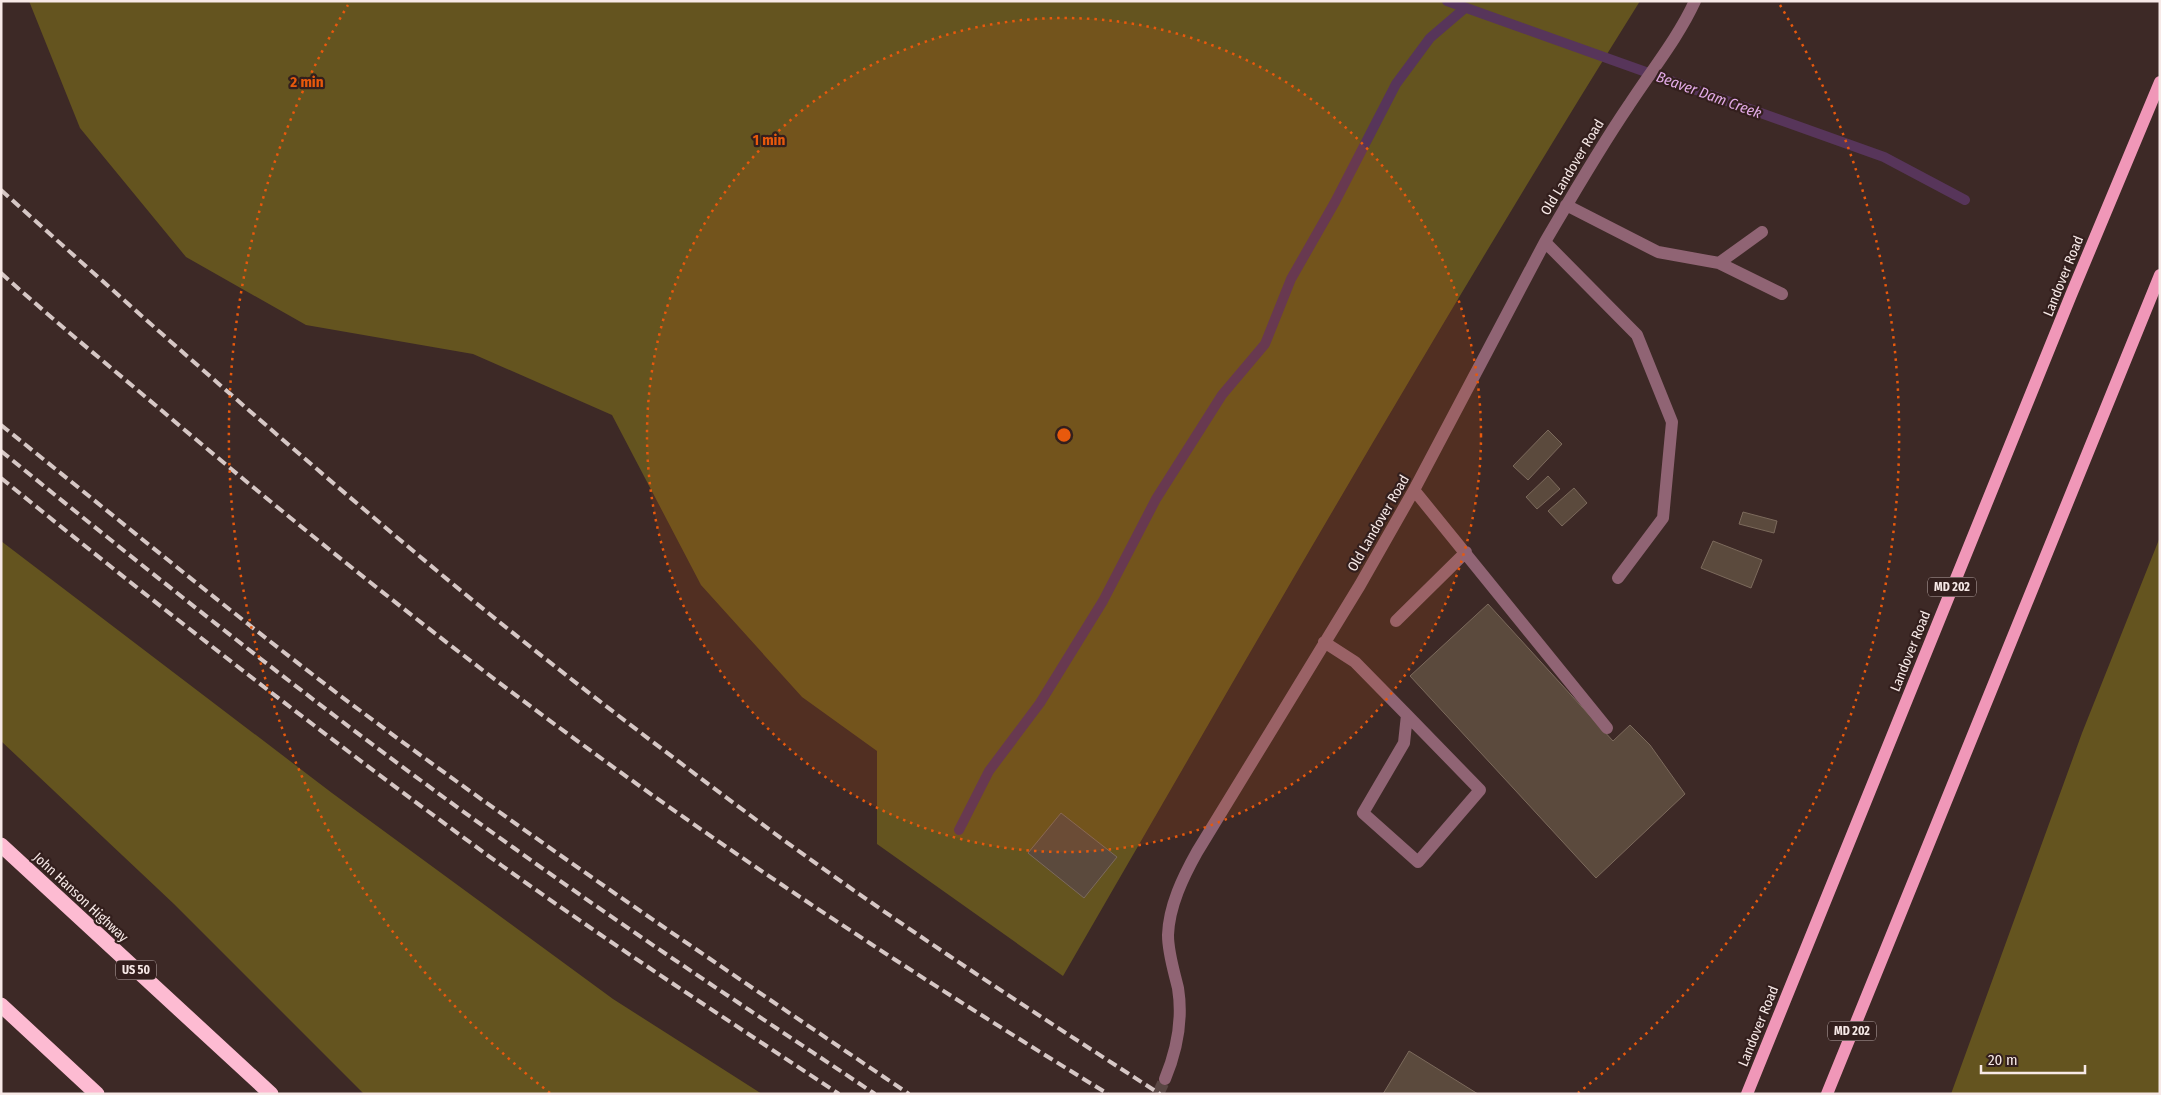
<svg xmlns="http://www.w3.org/2000/svg" width="2161" height="1095" font-family="'Fira Sans Condensed',sans-serif">
<rect width="100%" height="100%" fill="#3d2926"/>
<path fill="#64541f" d="M29,1h1611c-200,320 -388,648 -577,975l-186,-132v-93l-75,-54 -101,-112 -89,-170 -139,-61 -167,-29 -120,-68 -106,-129z
M2160,537v557h-209l131,-361z
M1,541l331,252 281,206 149,95h-398l-190,-190 -173,-163z"/>
<g fill="none" stroke-linecap="round" stroke-linejoin="round">
<path stroke="#57355a" stroke-width="10" d="M1447,1l437,156 81,43
M959,830l30,-59 51,-68 63,-102 53,-102 66,-104 43,-51 26,-65 44,-77 61,-118 34,-46 35,-30"/>
</g>
<path fill="#5b4a3d" stroke="#7c6a5c" d="M1548,430l14,14 -34,36 -15,-14z
M1548,476l12,13 -23,20 -11,-12z
M1574,488l13,15 -25,23 -14,-15z
M1743,512l34,9 -3,12 -35,-9z
M1713,541l49,19 -11,28 -50,-20z
M1488,604l125,137 17,-16 20,20 35,49 -89,84 -186,-202z
M1061,813l56,44 -33,41 -56,-45z
M1409,1051l69,43h-95z"/>
<g fill="none" stroke-linecap="round" stroke-linejoin="round">
<path stroke="#594643" stroke-width="12" stroke-dasharray="12 6" stroke-linecap="butt" d="M1158,1094l7,-15"/>
<path stroke="#906474" stroke-width="12" d="M1566,205l92,47 61,11 43,-31
M1545,242l92,93 35,87 -9,96 -45,60
M1719,263l63,31
M1414,490l193,238
M1396,621l70,-69
M1324,642l31,20 52,53 -3,28 -41,70 55,49 62,-72 -73,-75
M1165,1079c12,-29 18,-60 13,-91 -4,-17 -10,-35 -10,-53 1,-29 15,-58 29,-83l163,-267 54,-95 131,-248c27,-46 54,-93 84,-137 22,-34 49,-67 66,-104"/>
<path stroke="#f097b8" stroke-width="12" d="M1747,1094l324,-799 89,-213
M1827,1094l333,-819"/>
<path stroke="#fdbbd2" stroke-width="15" d="M1,845l270,249
M1,1005l96,89"/>
<path stroke="#d6c7c5" stroke-width="4" stroke-dasharray="10 5" stroke-linecap="butt" d="M1,190c141,127 283,253 429,375 111,93 227,181 344,268 125,92 256,177 386,261
M1,273c50,45 102,88 153,131 139,118 281,233 429,341 169,124 346,239 525,349
M1,425c112,90 223,182 337,269 186,140 379,270 571,400
M1,451c168,137 337,272 513,397 118,85 240,165 361,246
M1,478c163,133 330,263 500,387 110,79 225,154 338,229"/>
</g>
<circle cx="1064" cy="435" r="417" fill="#e8590c" fill-opacity=".12"/>
<g fill="none" stroke="#e8590c" stroke-width="2.5" stroke-dasharray="2.5 5">
<circle cx="1064" cy="435" r="417"/>
<path d="M550 1093A835 835 0 0 1 348 5M1780 5A835 835 0 0 1 1578 1093"/>
</g>
<g text-anchor="middle" stroke-width="4.5" stroke-linejoin="round" paint-order="stroke">
<g fill="#331f1d" stroke="#bcacaa" stroke-width="1">
<rect x="1928" y="577.5" width="48" height="19" rx="4"/>
<rect x="116" y="960.5" width="40" height="19" rx="4"/>
<rect x="1828" y="1021.5" width="48" height="19" rx="4"/>
</g>
<g font-size="12" font-weight="bold" fill="#f7e9e7">
<text x="1952" y="591">MD 202</text>
<text x="136" y="974">US 50</text>
<text x="1852" y="1035">MD 202</text>
</g>
<g font-size="14" fill="#f7e9e7" stroke="#331f1d">
<text transform="translate(1572 167) rotate(-59)" y="5">Old Landover Road</text>
<text transform="translate(2063 276) rotate(-68)" y="5">Landover Road</text>
<text transform="translate(1378 523) rotate(-60)" y="5">Old Landover Road</text>
<text transform="translate(1910 651) rotate(-68)" y="5">Landover Road</text>
<text transform="translate(81 897) rotate(43)" y="5">John Hanson Highway</text>
<text transform="translate(1758 1026) rotate(-68)" y="5">Landover Road</text>
</g>
<g font-size="15" font-style="italic" fill="#e2aae6" stroke="#331f1d">
<text transform="translate(1709 95) rotate(20)" y="5">Beaver Dam Creek</text>
</g>
</g>
<circle cx="1064" cy="435" r="8" fill="#e8590c" stroke="#331f1d" stroke-width="2.5"/>
<g font-size="15" text-anchor="middle" font-weight="bold" fill="#e8590c" stroke="#331f1d" stroke-width="4.5" stroke-linejoin="round" paint-order="stroke">
<text x="307" y="87">2 min</text>
<text x="769" y="145">1 min</text>
</g>
<rect width="2161" height="1095" fill="none" stroke="#f7e9e7" stroke-width="5"/>
<path d="M1981 1065v8h104v-8" fill="none" stroke="#f7e9e7" stroke-width="2.5"/>
<text x="1988" y="1065" font-size="15" fill="#f7e9e7" stroke="#331f1d" stroke-width="4" paint-order="stroke">20 m</text>
</svg>
